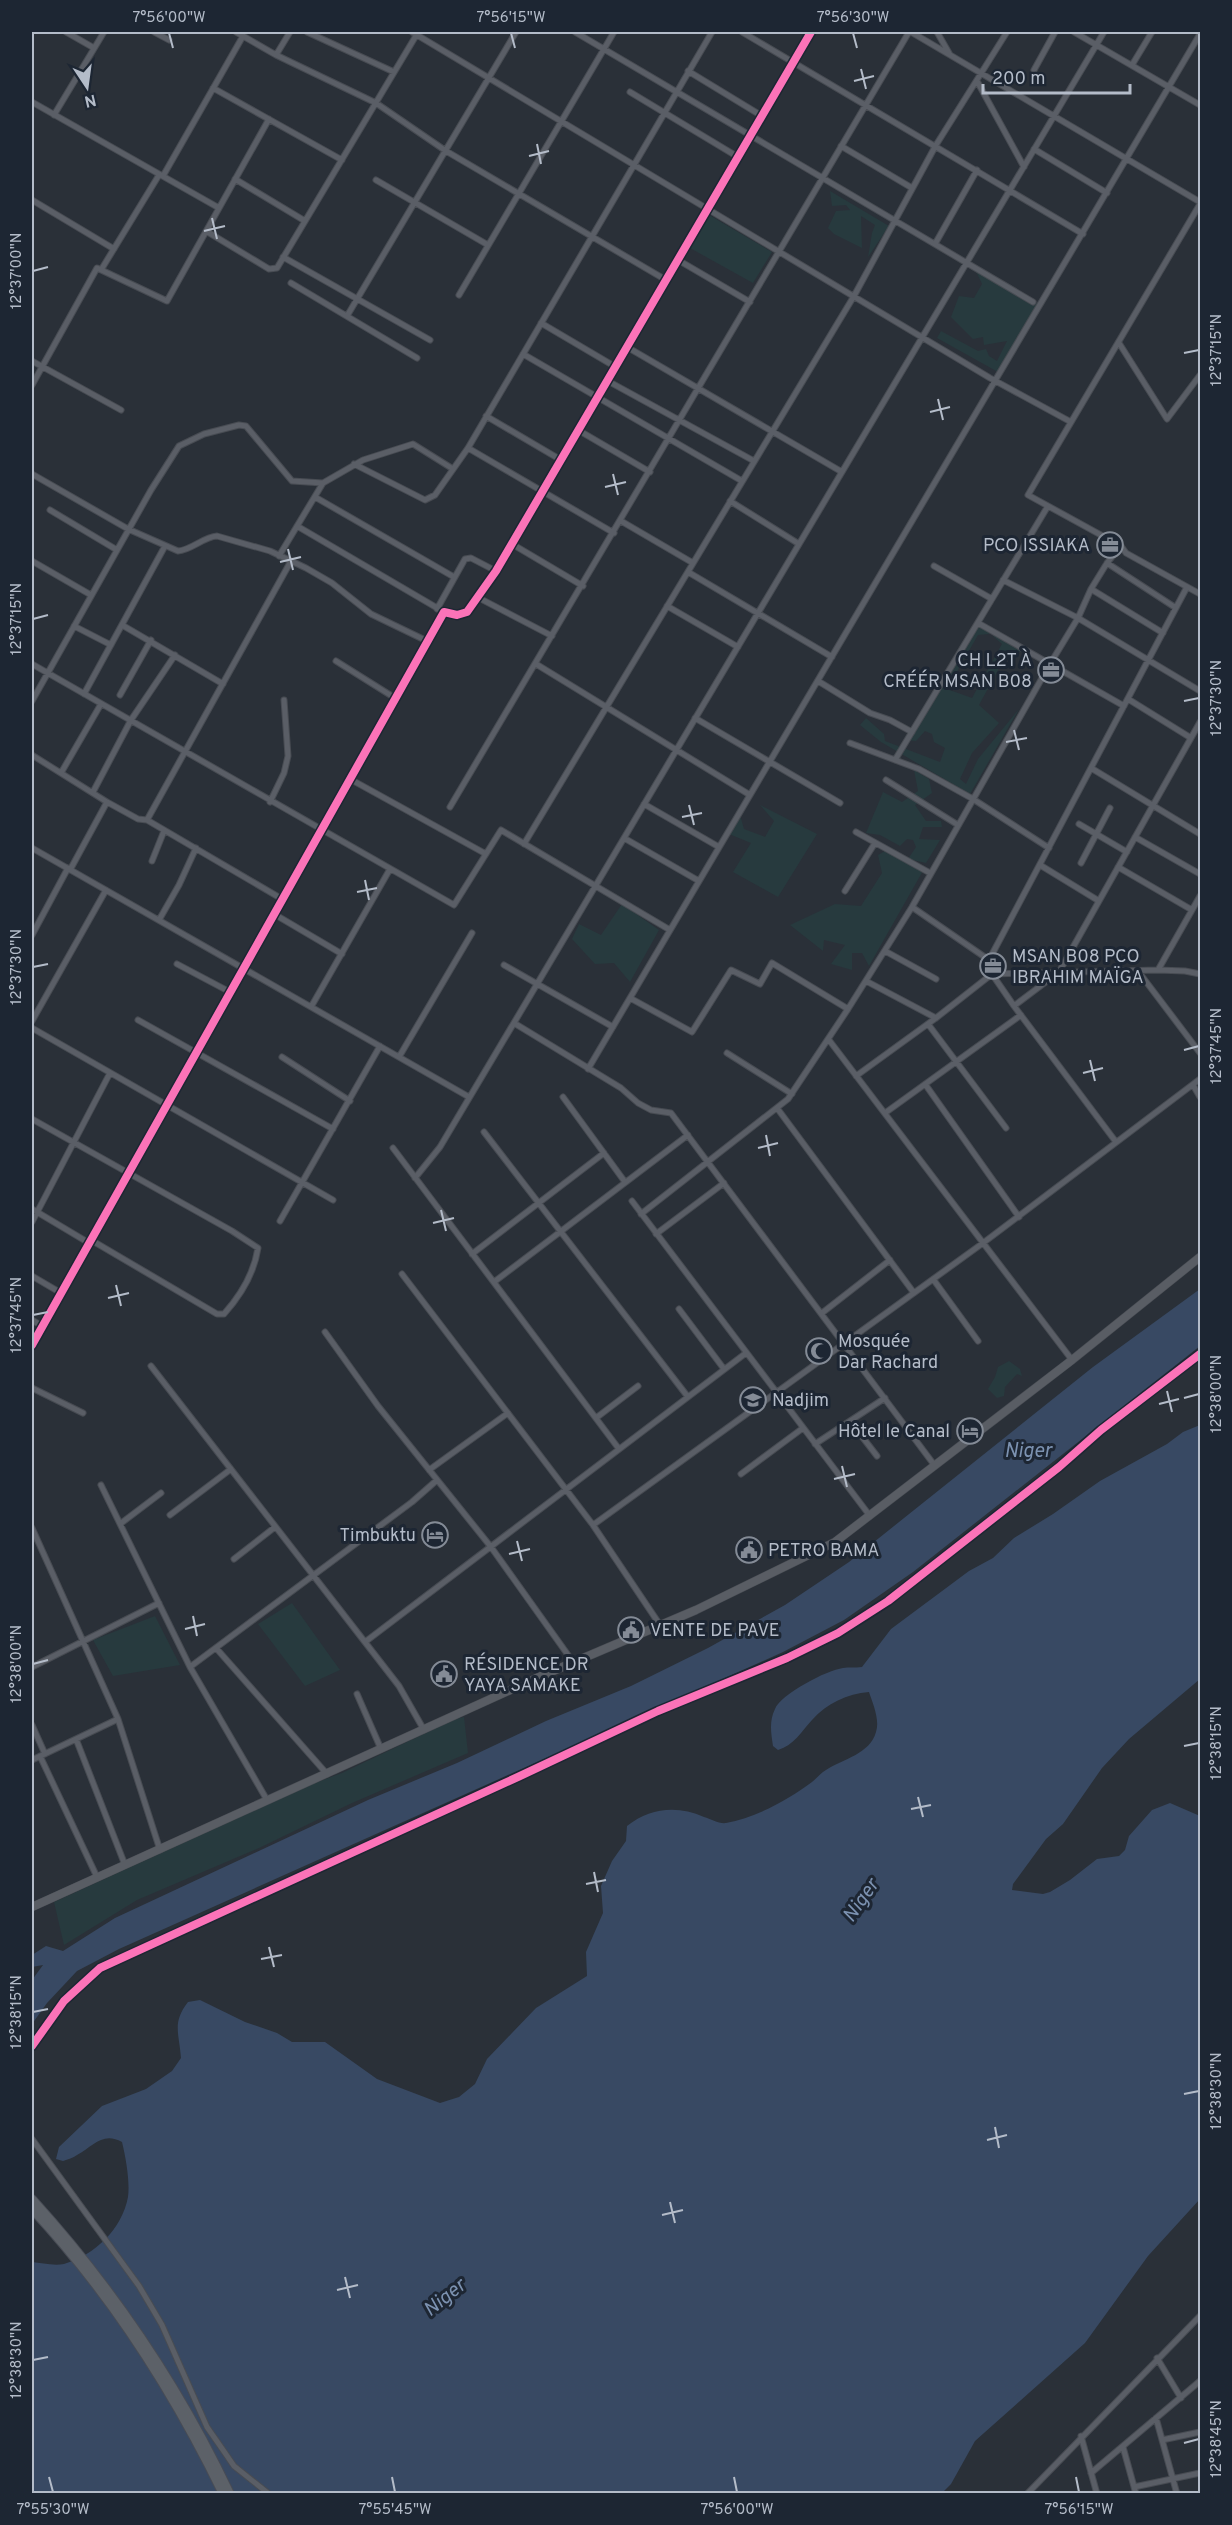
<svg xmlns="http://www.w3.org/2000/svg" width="1232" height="2525" font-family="Overpass,sans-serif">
<rect width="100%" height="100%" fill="#2a3038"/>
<path fill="#273a3e" d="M830,191l59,35 -21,31 4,-24 3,-8 -14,-9 1,32 -28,-14 -6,-6 8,-17 14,-1 -4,-5 -14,1z
M709,215l63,37 -19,31 -63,-35z
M975,269l63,35 -40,68 -61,-34 4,-7 37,20 8,-2 3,7 8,5 10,-20 -23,4 -1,-8 -10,2 -22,-22 8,-21 15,2 8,-14z
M990,627l-1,7 -11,1 -31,54 25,9 30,-54 -9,-8 3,-5 27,14 1,7 -15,-2 -30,55 20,18 -27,30 -12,26 6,5 12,-25 41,-50 -49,85 -89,-52 -21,-17 6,-7 18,16 1,7 55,21 5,-14 -11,-6 -2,-8 -7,-3 -9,10 -11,-1 71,-112z
M914,770l15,9 3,14 -17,12 11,16h15l1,6h-19l-4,12 21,1 -14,23 -18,-4 8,-12 -3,-7 -6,-1 -7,7 -20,-11 -14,-2 17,-41 19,10 16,-11z
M760,805l57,29 -39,63 -45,-25 18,-29 -22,-9 11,-19 4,14 21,8 9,-16z
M887,850l37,19 -55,97 -7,-13h-10v17l-21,-6 14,-19 -21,-5 -1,11 -33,-26 45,-21 26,2 21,-33 -4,-18z
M622,904l37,26 -29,52 -16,-19 -19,1 -23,-25 7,-15 22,11z
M1009,1361l11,8 2,7 -5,-2 -12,13 -1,9 -7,2 -9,-9 7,-12 3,-10z
M292,1603l48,67 -35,16 -47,-62z
M155,1616l25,49 -67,11 -20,-36z
M464,1717l4,36 -116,50 -93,45 -122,52 -73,45 -10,-43 258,-118 30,-11 113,-54z"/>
<path fill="#384963" d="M1200,1289v57l-287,226 -69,48 -61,32 -664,297 -42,22 -30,32 -15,21v-44l11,-15 -11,2v-12l14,-9 17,5 52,-33 253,-118 89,-37 89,-42 85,-35 77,-38 77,-43 64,-43 244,-195z
M1200,1425v254l-71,60 -27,29 -39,56 -17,15 -33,45 -1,6 31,4 7,-2 20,-12 27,-21 22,-3 6,-6 4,-14 23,-26 18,-7 30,13v383l-52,57 -63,87 -110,98 -24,43 -9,9h-910v-231c9,1 22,4 32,2 31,-9 58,-35 64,-67 2,-15 -2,-39 -6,-55 -19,-11 -29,4 -45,13 -4,3 -9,4 -14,6l-7,-2 3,-12 43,-41 44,-17 26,-18 9,-13c-2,-26 -9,-35 7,-56l12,-2 45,22 32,11 15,9h33l52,37 63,24 19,-6 16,-13 12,-25 49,-51 51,-32 -1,-24 17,-39 -2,-27 11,-25 14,-20 1,-15c23,-18 50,-21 77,-9 7,2 15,7 22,6 29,-5 62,-23 86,-41 5,-4 9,-9 14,-12 17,-11 44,-16 50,-38 4,-12 -3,-28 -7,-40 -22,2 -42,11 -57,28 -11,12 -18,25 -34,30l-5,-4c-2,-13 -4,-25 2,-37 6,-15 52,-39 68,-41 6,-1 12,0 19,-1l29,-38 78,-58 24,-13 21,-20 39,-24 47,-33 67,-37 16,-12z"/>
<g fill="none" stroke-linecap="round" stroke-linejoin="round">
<g stroke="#484c53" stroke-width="7">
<path id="street" d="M66,32l28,16
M154,32l15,8
M236,32l40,23 100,48 70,48 220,129
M307,32l87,40
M412,32l578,346 81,44
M575,32l458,270
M742,32l341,202
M911,32l289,170
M937,32l12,21
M1074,32l126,73
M276,55l14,-23
M1132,65l20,-33
M1034,70l21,-38
M688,71l74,45
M977,81l47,86
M213,88l129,72
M630,92l108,65
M32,102l187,106
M54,115l50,-83
M841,146l71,42
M1034,149l73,44
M163,176l80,-140
M235,179l70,42
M376,180l112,65
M32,200l82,49
M1200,204l-172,291 93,51 5,7 74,41
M206,231l63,38 8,-1 140,-234
M935,244l42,-74
M283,257l147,83
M678,260l72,42
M101,270l58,-95
M291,283l126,75
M459,295l155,-263
M347,316l169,-284
M541,323l73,43
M1119,343l48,76 33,-44
M627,347l215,125
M523,354l219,127
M32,361l89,49
M606,380l148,81
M32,385l65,-117 70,33 102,-182
M486,416l75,44
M578,430l72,42
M468,448l146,85
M354,464l71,36 10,-5 33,-47 244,-416
M32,474l96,55 50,22c14,-1 25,-14 39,-15l53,15 36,17 26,15 39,31 56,27
M315,497l139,80
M730,501l69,43
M50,510l67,40
M621,521l72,42
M297,526l147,86
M512,544l71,42
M279,556l44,-73 40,-23 50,-16 40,25
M32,561l59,34
M1107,563l69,45
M934,566l58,33
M688,572l144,85
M1003,580l75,38 122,73
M1091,589l72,44
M479,598l73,38
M667,606l71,41
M437,609l28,-50 6,-1 25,13
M978,623l146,83
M122,625l101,59
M74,626l37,19
M336,661l59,37
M32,664l422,241 47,-75 169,100
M536,664l214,131
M818,681l52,32 20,7 22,12
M84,694l81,-148
M120,695l31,-55
M1128,699l63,39
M32,701l119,-211 28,-44 25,-12 35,-9 7,1 46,55 31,2
M695,718l145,85
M850,743l69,26 54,30 76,49
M32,755l75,47 31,17 9,1 135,79
M895,760l153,-254
M1091,768l109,66
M61,773l40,-69
M350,779l136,75
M886,780l72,45
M93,792l38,-72 44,-65
M270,802l14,-29 4,-17 -4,-56
M644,804l75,43
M450,807l459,-775
M147,820l144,-259
M1079,824l48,28
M856,832l74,41
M1135,837l65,37
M624,838l75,43
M524,844l330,-548 82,-151 71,-113
M32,848l437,249
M152,861l12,-30
M1081,863l29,-55
M1040,865l59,36
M1118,867l74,43
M70,870l37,-68
M845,891l30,-48
M912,907l77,53
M274,914l68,40
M159,920l20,-35 17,-37
M32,935l36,-67
M885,951l51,28
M177,964l53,28
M504,965l109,62
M1158,970l42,-74
M1138,971l62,82
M866,981l70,37
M630,998l62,34 39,-62 29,14 12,-21 76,46
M1014,1006l45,-34 141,-250
M311,1007l79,-138
M138,1020l195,109
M32,1021l74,-131
M514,1023l107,65 17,15 13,7 20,3 264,353
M928,1024l78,104
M32,1028l301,172
M829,1040l243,320
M727,1053l65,41
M282,1057l68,44
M399,1057l73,-124
M588,1069l612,-1035
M856,1076l80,-58 56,-44 166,-4 27,1 15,3
M925,1084l94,133
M1193,1085l7,12
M563,1097l62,85
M777,1108l137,185
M885,1113l136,-98
M32,1119l200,112 26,17c-4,26 -17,47 -34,66h-7l-126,-74
M484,1132l204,265
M1116,1142l-102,-136 -22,-32 -3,-14 198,-373
M393,1148l226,301
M415,1178l25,-31 664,-1115
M632,1201l238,315
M32,1209l57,34
M641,1214l147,-115 60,-90 64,-102 138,-243 28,-46 13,-29 16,-26 14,-17
M280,1221l100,-175
M32,1222l78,-149
M656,1234l68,-51
M472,1254l132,-101
M402,1274l191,251 67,100
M32,1276l29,17
M933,1279l45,62
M494,1282l194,-147
M679,1309l45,60
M822,1313l68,-53
M32,1320l10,6
M325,1332l53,74 113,141 82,115
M32,1345l412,-733 13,3 10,-3 29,-41 315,-539
M151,1366l248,320 25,44
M32,1388l51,25
M596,1418l42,-32
M850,1421l27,35
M815,1444l70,-46
M429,1470l79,-57
M741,1474l62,-46
M101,1485l89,182 77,133
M170,1515l61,-46
M120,1524l41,-31
M593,1525l390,-282 217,-164
M32,1528l86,191 42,131
M234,1559l41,-32
M365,1642l381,-289
M216,1648l111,126
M32,1667l127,-64
M190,1667l222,-165 25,-22
M357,1694l24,55
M32,1725l13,29
M76,1739l49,126
M40,1756l57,121
M32,1760l86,-41
M32,2046l32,-45 36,-33 420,-192 138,-65 129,-53 51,-25 50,-32 171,-134 42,-37 99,-76
M32,2139l107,147 23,39 45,102 16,23 11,16 35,28
M1157,2358l24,40
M1156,2418l21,76
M1081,2436l16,58
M1162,2440l38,-8
M1123,2447l13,47
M1091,2473l109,-92
M1134,2487l66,-14
M1027,2494l173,-178"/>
</g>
<g stroke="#484c53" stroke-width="9">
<path id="secondary" d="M32,1907l507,-230 157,-67 139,-68 237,-182 128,-103"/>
</g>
<g stroke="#484c55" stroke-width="10">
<path id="primary" d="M32,2199c80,88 147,187 198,295
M32,2209c78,84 141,182 191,285"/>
</g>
<use href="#street" stroke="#5a5e66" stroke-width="5"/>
<use href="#secondary" stroke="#595d64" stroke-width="8"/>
<use href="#primary" stroke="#5c6168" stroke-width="8"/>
<g stroke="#1d2633" stroke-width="11">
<path id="cycleway" d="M32,1345l412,-733 13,3 10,-3 29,-41 315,-539
M32,2046l32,-45 36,-33 420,-192 138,-65 129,-53 51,-25 50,-32 171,-134 42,-37 99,-76"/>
</g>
<use href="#cycleway" stroke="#fb73b8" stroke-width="8"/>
</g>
<path fill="none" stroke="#b4bcc9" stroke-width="2" d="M169,33l4,15M511,33l4,15M853,33l4,15M861,69l5,20M854,81l20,-5M537,144l4,20M529,156l20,-5M212,218l5,21M204,231l21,-5M33,271l15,-4M1184,353l15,-3M938,399l5,21M930,412l20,-5M613,474l5,21M605,487l21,-5M288,549l5,21M280,562l21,-5M33,619l15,-4M1184,701l15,-3M1014,730l5,20M1006,742l21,-4M689,805l5,20M682,817l20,-4M365,880l4,20M357,892l20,-4M33,967l15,-3M1184,1050l15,-4M1090,1060l5,21M1083,1073l20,-5M766,1135l4,21M758,1148l20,-5M441,1210l5,21M433,1223l21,-5M116,1285l5,21M108,1298l21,-5M33,1315l15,-3M1167,1391l5,21M1184,1398l15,-4M1159,1404l20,-5M842,1466l5,21M834,1479l21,-5M517,1541l5,20M509,1554l21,-5M193,1616l4,20M185,1629l20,-5M33,1664l15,-4M1184,1746l15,-3M918,1797l5,20M911,1809l20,-4M594,1872l4,20M586,1884l20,-4M269,1947l5,20M261,1959l21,-4M33,2012l15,-3M1184,2094l15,-3M995,2127l4,21M987,2140l20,-5M670,2202l5,21M662,2215l21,-5M345,2277l5,21M337,2290l21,-5M33,2360l15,-3M1184,2443l15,-4M49,2477l4,15M392,2477l3,15M734,2477l3,15M1076,2477l3,15"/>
<defs>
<g id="office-ring" transform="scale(1.35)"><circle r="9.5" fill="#1d2633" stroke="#848b96" stroke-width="1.5"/><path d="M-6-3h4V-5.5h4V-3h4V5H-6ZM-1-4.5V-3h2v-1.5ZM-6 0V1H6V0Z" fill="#848b96"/></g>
<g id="mosque-ring" transform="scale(1.35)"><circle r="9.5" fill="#1d2633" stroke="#848b96" stroke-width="1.5"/><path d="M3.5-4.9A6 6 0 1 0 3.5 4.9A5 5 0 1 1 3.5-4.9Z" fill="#848b96"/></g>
<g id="university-ring" transform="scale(1.35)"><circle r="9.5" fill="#1d2633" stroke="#848b96" stroke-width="1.5"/><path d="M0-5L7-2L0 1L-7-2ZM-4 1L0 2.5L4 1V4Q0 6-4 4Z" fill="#848b96"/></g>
<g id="hotel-ring" transform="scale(1.35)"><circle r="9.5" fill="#1d2633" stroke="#848b96" stroke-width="1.5"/><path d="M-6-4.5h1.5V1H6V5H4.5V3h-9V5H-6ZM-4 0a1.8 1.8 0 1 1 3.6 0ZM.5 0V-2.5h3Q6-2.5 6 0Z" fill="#848b96"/></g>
<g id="civic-ring" transform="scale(1.35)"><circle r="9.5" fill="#1d2633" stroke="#848b96" stroke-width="1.5"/><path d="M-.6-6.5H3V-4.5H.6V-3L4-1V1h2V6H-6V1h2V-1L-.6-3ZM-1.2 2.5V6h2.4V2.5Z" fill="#848b96"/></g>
</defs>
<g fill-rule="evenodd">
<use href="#office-ring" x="1110" y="545"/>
<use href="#office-ring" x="1051" y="670"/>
<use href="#office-ring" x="993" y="966"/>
<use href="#mosque-ring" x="819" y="1351"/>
<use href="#university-ring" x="753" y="1400"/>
<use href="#hotel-ring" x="970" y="1431"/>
<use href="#hotel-ring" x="435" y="1535"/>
<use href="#civic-ring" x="749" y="1550"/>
<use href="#civic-ring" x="631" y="1630"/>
<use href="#civic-ring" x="444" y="1674"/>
</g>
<g text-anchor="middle" stroke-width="6" stroke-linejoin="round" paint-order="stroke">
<g font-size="18" fill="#b4bcc9" stroke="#1d2633" text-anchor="start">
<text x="1090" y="551" text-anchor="end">PCO ISSIAKA</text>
<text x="1032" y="666" text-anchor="end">CH L2T À<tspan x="1032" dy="21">CRÉÉR MSAN B08</tspan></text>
<text x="1012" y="962">MSAN B08 PCO<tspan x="1012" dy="21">IBRAHIM MAÏGA</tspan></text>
<text x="838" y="1347">Mosquée<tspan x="838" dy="21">Dar Rachard</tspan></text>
<text x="772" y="1406">Nadjim</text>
<text x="950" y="1437" text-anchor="end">Hôtel le Canal</text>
<text x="416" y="1541" text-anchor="end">Timbuktu</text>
<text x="768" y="1556">PETRO BAMA</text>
<text x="650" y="1636">VENTE DE PAVE</text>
<text x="464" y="1670">RÉSIDENCE DR<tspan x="464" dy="21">YAYA SAMAKE</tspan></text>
</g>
<g font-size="20" font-style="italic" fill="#7c92b1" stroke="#1d2633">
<text x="1028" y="1457">Niger</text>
<text transform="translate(860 1900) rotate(-55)" y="7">Niger</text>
<text transform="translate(444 2297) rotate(-39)" y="7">Niger</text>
</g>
</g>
<rect width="1232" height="2525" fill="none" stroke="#1d2633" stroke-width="66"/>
<g transform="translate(87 87) rotate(167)" stroke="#1d2633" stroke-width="4.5" paint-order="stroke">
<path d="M0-4.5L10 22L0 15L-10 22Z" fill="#b4bcc9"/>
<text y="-9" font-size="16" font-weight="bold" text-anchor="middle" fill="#b4bcc9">N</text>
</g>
<path d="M983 84v9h147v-9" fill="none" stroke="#b4bcc9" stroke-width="3"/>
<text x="992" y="84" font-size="18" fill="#b4bcc9" stroke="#1d2633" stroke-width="4.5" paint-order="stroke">200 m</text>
<rect x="33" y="33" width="1166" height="2459" fill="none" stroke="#b4bcc9" stroke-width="2"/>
<g font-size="15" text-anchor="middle" fill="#b4bcc9">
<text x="169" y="22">7°56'00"W</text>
<text x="511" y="22">7°56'15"W</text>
<text x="853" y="22">7°56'30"W</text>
<text transform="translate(16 271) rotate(-90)" y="5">12°37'00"N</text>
<text transform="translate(1216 350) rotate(-90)" y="5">12°37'15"N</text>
<text transform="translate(16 619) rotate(-90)" y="5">12°37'15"N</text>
<text transform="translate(1216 698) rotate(-90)" y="5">12°37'30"N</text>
<text transform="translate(16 967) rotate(-90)" y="5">12°37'30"N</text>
<text transform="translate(1216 1046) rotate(-90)" y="5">12°37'45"N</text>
<text transform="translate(16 1315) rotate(-90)" y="5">12°37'45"N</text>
<text transform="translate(1216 1394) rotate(-90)" y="5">12°38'00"N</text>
<text transform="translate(16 1664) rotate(-90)" y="5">12°38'00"N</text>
<text transform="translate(1216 1743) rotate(-90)" y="5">12°38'15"N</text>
<text transform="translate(16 2012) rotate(-90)" y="5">12°38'15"N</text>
<text transform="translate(1216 2091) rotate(-90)" y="5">12°38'30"N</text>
<text transform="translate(16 2360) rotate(-90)" y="5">12°38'30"N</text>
<text transform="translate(1216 2439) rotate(-90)" y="5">12°38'45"N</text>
<text x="53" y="2514">7°55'30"W</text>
<text x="395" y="2514">7°55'45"W</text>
<text x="737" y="2514">7°56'00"W</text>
<text x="1079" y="2514">7°56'15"W</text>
</g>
</svg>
